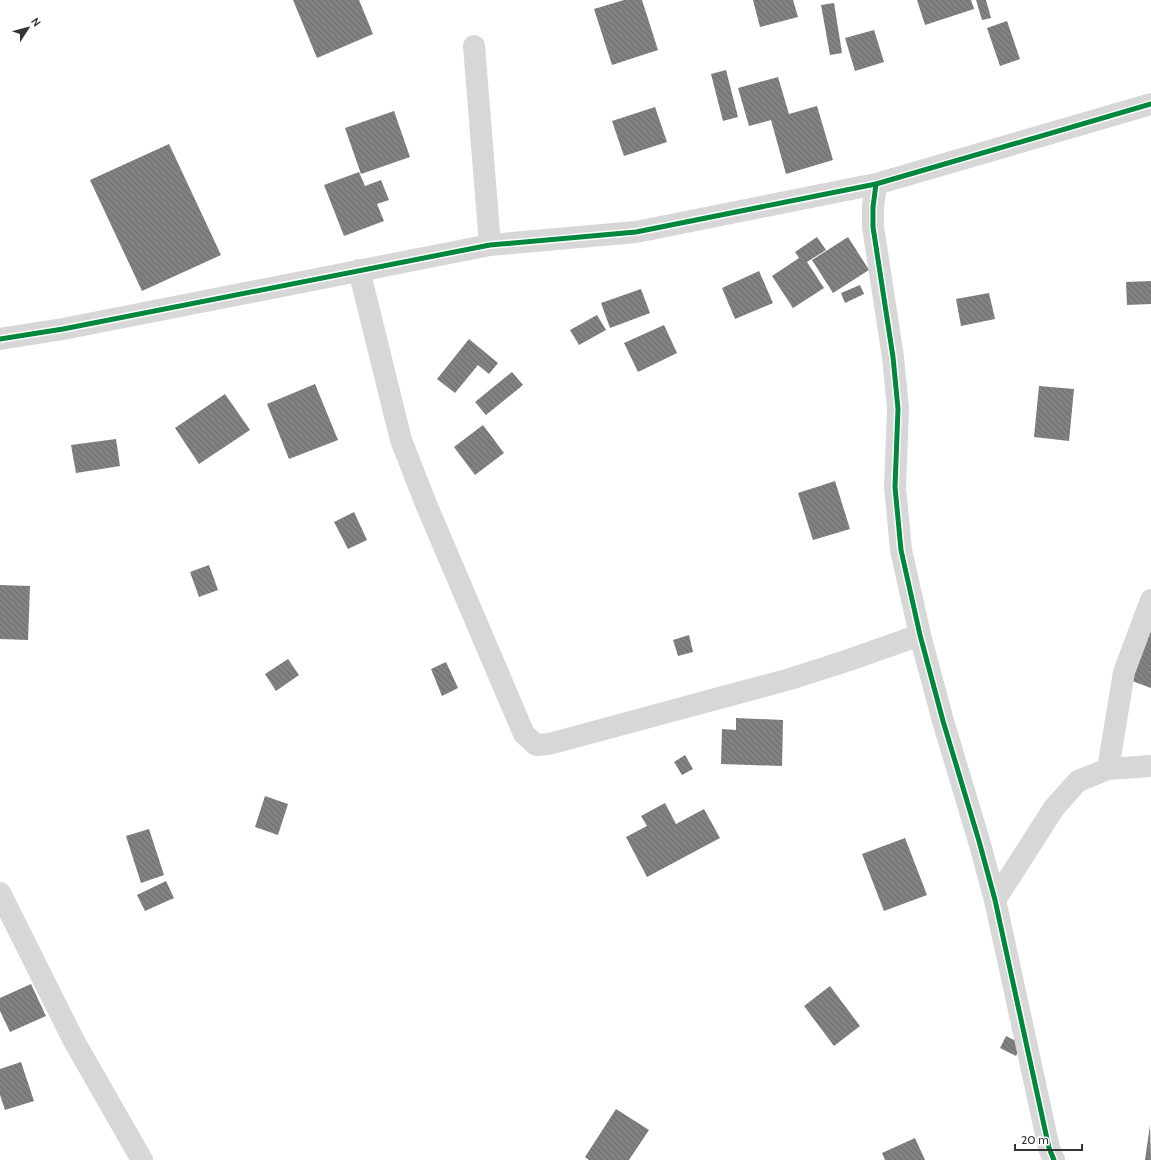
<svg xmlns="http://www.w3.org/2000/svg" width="1151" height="1160" font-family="Cabin,sans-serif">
<defs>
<pattern id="building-back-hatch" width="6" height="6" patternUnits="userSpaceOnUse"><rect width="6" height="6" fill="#818181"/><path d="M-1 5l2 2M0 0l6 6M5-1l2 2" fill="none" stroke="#6a6a6a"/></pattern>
</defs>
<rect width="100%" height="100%" fill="#fff"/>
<path fill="url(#building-back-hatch)" d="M293,0h66l14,34 -56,24z
M624,0h18l16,50 -46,15 -18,-56z
M753,0h40l5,17 -38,10z
M917,0h54l3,9 -49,16z
M976,0h10l5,18 -9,2z
M834,3l8,50 -12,2 -9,-50z
M1007,21l13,38 -20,7 -13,-38z
M874,30l10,32 -29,9 -10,-33z
M726,70l12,47 -15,4 -12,-47z
M778,77l11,37 28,-8 16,54 -47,14 -15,-54 -22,6 -11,-38z
M655,107l12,35 -43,14 -12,-35z
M394,111l16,46 -49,17 -16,-46z
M169,144l52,111 -79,36 -52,-111z
M359,172l6,14 16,-6 8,20 -12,4 7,17 -40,15 -20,-51z
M817,237l9,13 -19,12 17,26 -31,20 -21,-32 27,-18 -4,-6z
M848,237l21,33 -36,23 -21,-33z
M759,271l14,32 -38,16 -13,-31z
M1151,281v23l-24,1 -1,-23z
M860,285l4,9 -19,9 -4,-10z
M641,289l9,24 -40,15 -9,-25z
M989,293l6,26 -34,7 -5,-27z
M597,315l9,15 -27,15 -9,-15z
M664,325l13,28 -39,19 -14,-29z
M469,339l29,24 -9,11 -11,-9 -23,28 -18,-14z
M512,372l11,13 -37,30 -11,-13z
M315,384l23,56 -49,19 -22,-55z
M1039,386l35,3 -5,52 -35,-4z
M225,394l25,36 -51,34 -24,-36z
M483,425l21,28 -29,22 -21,-28z
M116,439l4,27 -44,7 -5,-28z
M835,481l15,48 -37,11 -15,-47z
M354,512l13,28 -19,9 -14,-27z
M209,565l9,25 -19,7 -9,-25z
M0,585l30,1 -2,54 -28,-1z
M1148,630l3,1v57l-19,-7z
M689,635l4,17 -15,4 -5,-16z
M288,659l11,16 -23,16 -11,-17z
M446,662l12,26 -16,8 -11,-27z
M736,718l47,2 -1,46 -61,-2 1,-35 14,1z
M685,755l8,14 -11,6 -8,-13z
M265,796l23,8 -10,31 -23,-8z
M665,803l11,21 28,-15 16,29 -73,39 -21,-40 21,-11 -6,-10z
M149,829l15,46 -23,8 -15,-47z
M905,838l22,57 -43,16 -22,-57z
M166,881l8,17 -29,13 -8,-16z
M31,984l15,32 -36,16 -10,-21v-13z
M830,986l30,40 -26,20 -30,-40z
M1006,1036l16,8 -6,12 -16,-8z
M21,1062l13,39 -29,9 -5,-15v-26z
M616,1109l33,21 -20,30h-40l-4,-3z
M1150,1125l1,35h-6z
M915,1138l10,22h-40l-3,-7z"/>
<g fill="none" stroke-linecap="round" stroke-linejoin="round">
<path stroke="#d7d7d7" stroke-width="22" d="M474,46l16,199
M876,184l-3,23v20l20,130 5,52 -3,78 6,63 19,85 23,86 36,120 16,59 54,248 5,12
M359,270l42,170 25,64 98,230 12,11 13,-1 241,-65 59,-19 71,-25
M0,339l63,-10 427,-84 146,-13 240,-48 275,-80
M1108,769l16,-97 27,-72
M0,893l74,148 68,119
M995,900l59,-92 24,-27 30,-12 43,-3"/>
<g stroke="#fff" stroke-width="8">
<path id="cycleway" d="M876,184l-3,23v20l20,130 5,52 -3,78 6,63 19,85 23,86 36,120 16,59 54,248 5,12
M0,339l63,-10 427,-84 146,-13 240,-48 275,-80"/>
</g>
<use href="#cycleway" stroke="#00873e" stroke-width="5"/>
</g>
<g transform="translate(28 28) rotate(54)" stroke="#ffffff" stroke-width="3" paint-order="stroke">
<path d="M0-3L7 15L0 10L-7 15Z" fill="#333333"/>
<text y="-6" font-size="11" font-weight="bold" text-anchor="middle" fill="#333333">N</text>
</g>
<path d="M1015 1144v6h67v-6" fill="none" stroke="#333333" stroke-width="2"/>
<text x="1021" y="1144" font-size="12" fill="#333333" stroke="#ffffff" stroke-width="3" paint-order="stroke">20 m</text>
</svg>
